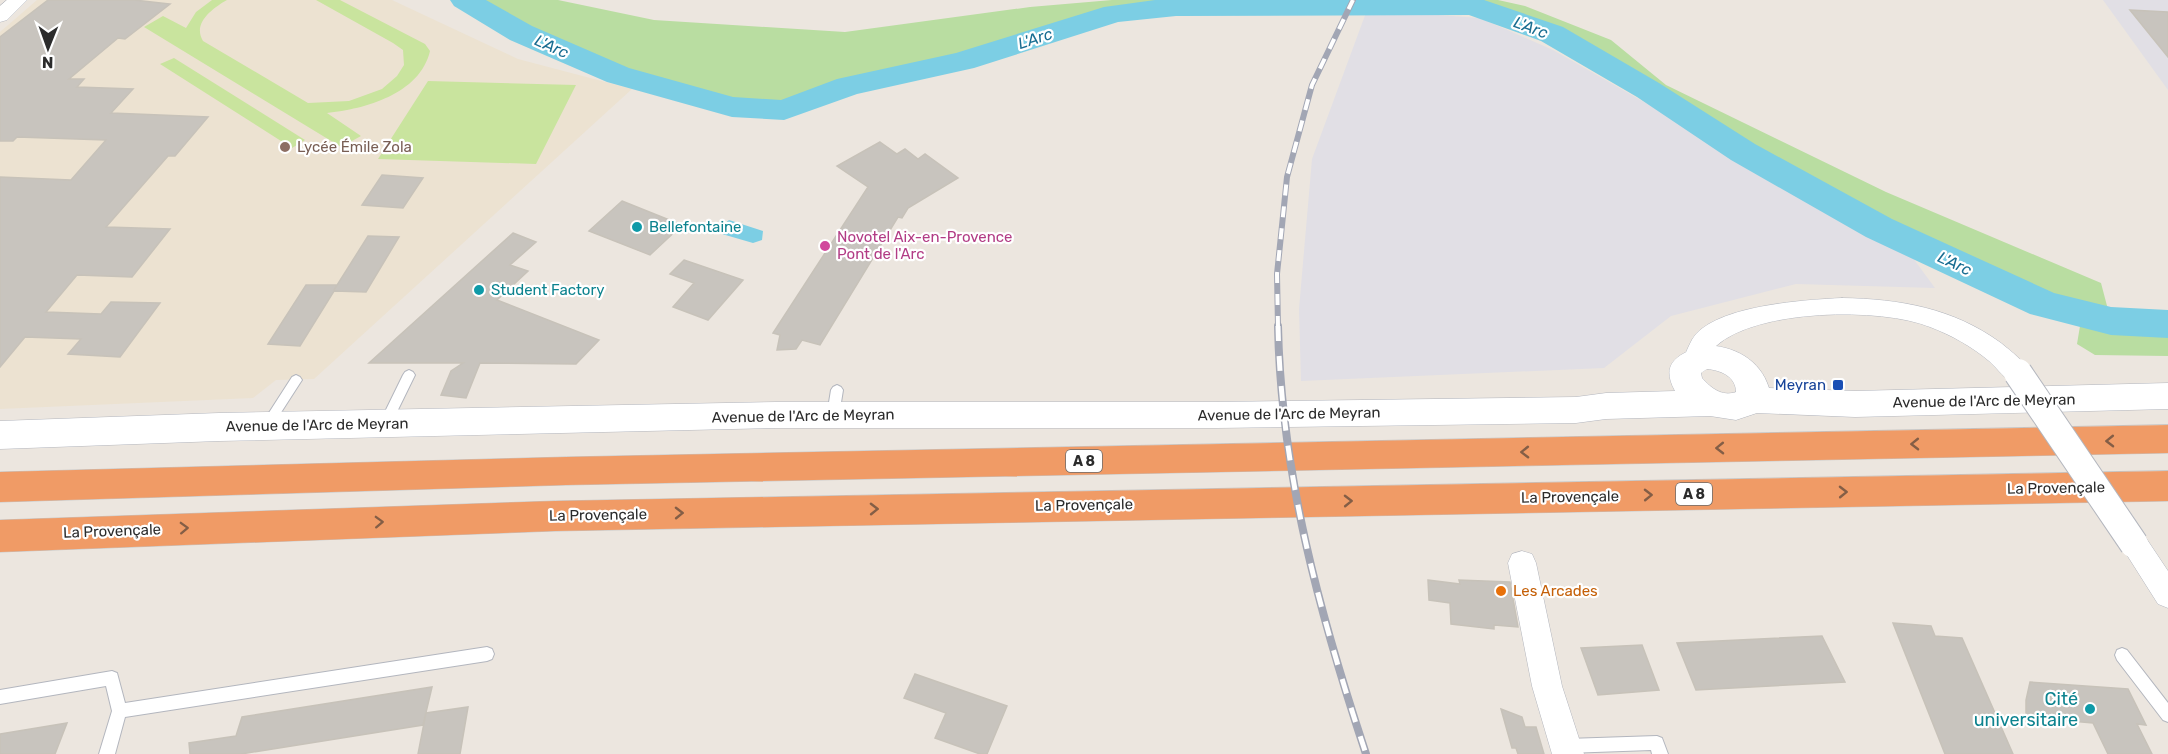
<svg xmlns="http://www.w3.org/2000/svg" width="2168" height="754" font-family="Rubik,sans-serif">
<rect width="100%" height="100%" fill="#ece6df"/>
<path fill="#e1dfe5" d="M2103,0h65v90z
M1367,10l113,8 73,32 357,204 25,34 -139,-4 -125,32 -67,52 -303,13 -2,-72 13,-150z"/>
<path fill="#ece2d1" d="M37,0h355l126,59 114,30 -318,290 -38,1 -23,18 -253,11v-377z"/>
<path fill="#b9dda1" d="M465,0h93l96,20 191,12 185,-25 82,-7h386l27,6 86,34 55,45 220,107 215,91 10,38 57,3v32l-73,-1 -18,-11 5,-30 -38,-10 -165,-76 -136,-76 -95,-62 -96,-56 -80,-28 -296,1 -61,6 -152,48 -115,25 -64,24 -52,-3 -114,-32 -97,-42z"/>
<path fill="#c9e49e" d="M212,0h15c-14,8 -35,23 -24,41l105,62 41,-2 33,-12 15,-13 7,-11 -1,-15 -10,-7 -77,-43h24l85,44 5,7c-10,43 -65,58 -103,62l34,23 -20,11 -197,-120 19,-11 23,12 10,-16z
M174,58l131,82 -13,8 -132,-84z
M428,81l148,4 -40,79 -158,-5z"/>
<path fill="#7ccee4" d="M729,220l34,11 -1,9 -9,3 -31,-9 1,-3 -3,-3z"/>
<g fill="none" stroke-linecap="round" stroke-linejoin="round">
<path fill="#7ccee4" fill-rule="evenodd" d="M450,0h36l46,26 97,42 104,29 48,3 56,-21 119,-26 148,-46 51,-7h329l79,27 96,56 96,61 137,75 162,74 57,14 57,3v28l-57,-3 -81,-21 -164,-77 -135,-77 -94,-63 -96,-56 -72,-26 -293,1 -58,6 -144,46 -117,26 -73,26 -52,-3 -125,-35 -97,-42 -56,-34z"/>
</g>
<path fill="#c8c4be" stroke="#c7c2b9" stroke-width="1.5" d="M48,0h86l36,4 -45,35 -7,-1 -49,41h15l-7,8 56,2 -22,24 97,4 -33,39h-7l-62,71 64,2 -38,48 -55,-2 -31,37 55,2 10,-12 49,1 -40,54 -52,-3 13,-15 -56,-2 -25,30v-190l71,3 35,-40 -89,-3 -4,4h-13v-104z
M2130,10l38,2v45z
M880,142l17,12 8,-5 13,10 7,-5 33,24 -50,30 -6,10 -4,-1 -78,128 -18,-5 -6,9 -19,1 3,-15 -7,-2 95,-146 -31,-21z
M382,175l41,3 -20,30 -41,-3z
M622,201l60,24 -32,30 -61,-24z
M513,233l23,9 -26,23 18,6 -31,29 102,40 -23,24 -96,-1 -14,35 -25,-3 10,-24 12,-8h-94z
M368,236l31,1 -33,55 -32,-1 -34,55 -32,-2 38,-59h31l-3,5z
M684,260l59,20 -35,40 -35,-13 21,-24 -24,-9z
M1428,580l32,4 -1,-4 51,2 8,45 -24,-2v4l-43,-5 -1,-21 -21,-3z
M1893,623l38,3 4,10 27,2 51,116h-68z
M1822,636l23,46 -149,8 -19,-47z
M1642,645l17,45 -61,5 -17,-47z
M915,674l92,32 -20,48h-7l-45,-16 11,-25 -42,-15z
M2030,682l98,7 18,36 -9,-1 15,30h-44l-15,-31 -67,-6v-17z
M432,687l-9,38 -182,29h-51l-1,-11 47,-7 6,-19z
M468,707l-8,47h-42l8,-41z
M1501,709l21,8 3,10h11l8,27h-26l-2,-6h-4z
M67,723l-12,31h-55v-20z"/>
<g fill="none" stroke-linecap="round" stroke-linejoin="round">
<g stroke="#b3b6be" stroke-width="2">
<path id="service" d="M409,370l4,2 2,3 -23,47 -2,3h-8l-2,-3 23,-47 2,-3z
M296,375l4,2 2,3 -2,3 -29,45h-8l-2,-3 2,-3 29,-45z
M837,385l4,2 2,3 -4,25 -2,3h-8l-2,-3 4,-25 2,-3z
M487,647l5,2 2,5 -2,5 -5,2 -362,56 -10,37h-16l13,-43 -6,-25 -106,18v-14l112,-19 5,2 8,30z
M2122,648l5,2 41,53v19l-5,-2 -46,-60 -2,-5 2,-5z
M1657,736l5,2 6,16h-16l-1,-4 -84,3 -5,-2 -3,-5 3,-5 5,-2z"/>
</g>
<g stroke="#b3b6be" stroke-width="1">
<path id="minor" d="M7,0h20l-20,20 -7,2v-16z
M1842,298c58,1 111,10 159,45 11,9 23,18 30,30l-4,7c-6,2 -11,4 -18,0 -7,-4 -13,-13 -20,-19 -18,-15 -38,-26 -59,-34 -49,-20 -174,-18 -214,19 -5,4 -8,14 -11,20l-9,3 -9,-3 -4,-7c4,-8 7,-18 13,-25 27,-29 108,-34 146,-36z
M2134,532l10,3 24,36v37l-10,-4 -38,-60 4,-9z
M1522,551l10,3 4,9 26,123 22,68h-32l-20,-68 -24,-123 4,-9z"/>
</g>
<g stroke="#b3b6be" stroke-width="1">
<path id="secondary" d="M1705,345c29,1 55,14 64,43l86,3 313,-8v26l-313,8 -98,-4 -21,7 -26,-4 -104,3 -30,4 -360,5h-440l-557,13 -219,8v-28l219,-8 557,-11h440l360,-5 30,-4 69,-2c-16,-29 5,-38 30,-46zM1707,369c14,1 29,8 29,23 -14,5 -25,-4 -34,-14l-1,-5z"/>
</g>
<g stroke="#c4c4c4" stroke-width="1">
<path id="motorway" d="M2168,425v28l-1602,32 -566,17v-30l566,-15z
M2168,471v30l-1613,30 -555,21v-32l555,-19z"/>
</g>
<use href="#service" fill="#fff" fill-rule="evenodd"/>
<use href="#minor" fill="#fff" fill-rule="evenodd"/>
<use href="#secondary" fill="#fff" fill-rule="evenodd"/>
<use href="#motorway" fill="#f09b66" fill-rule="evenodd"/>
<g stroke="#a2a6b4" stroke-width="6">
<path id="rail-far1" d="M1278,327l-1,-53 10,-97 25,-92 41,-85"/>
</g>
<g stroke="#a2a6b4" stroke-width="8">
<path id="rail" d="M1278,326c3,148 42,289 88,428"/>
</g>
<use href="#rail-far1" stroke="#fff" stroke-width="4" stroke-dasharray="11" stroke-linecap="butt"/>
<use href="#rail" stroke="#fff" stroke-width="5" stroke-dasharray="15" stroke-linecap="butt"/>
<g stroke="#b3b6be" stroke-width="30" stroke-linecap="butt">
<path id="minor-bridge" d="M2018,373l116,171"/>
</g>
<use href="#minor-bridge" stroke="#fff" stroke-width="28"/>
</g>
<defs><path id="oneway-chevron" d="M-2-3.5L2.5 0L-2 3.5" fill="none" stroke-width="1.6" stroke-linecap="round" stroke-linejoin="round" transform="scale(1.5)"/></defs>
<g stroke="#845e46">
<use href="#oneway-chevron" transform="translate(2110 441) rotate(179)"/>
<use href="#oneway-chevron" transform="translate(1915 444) rotate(179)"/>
<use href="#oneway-chevron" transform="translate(1720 448) rotate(179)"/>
<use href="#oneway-chevron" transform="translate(1525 452) rotate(179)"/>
<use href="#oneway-chevron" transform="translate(1843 492) rotate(-1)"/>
<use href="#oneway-chevron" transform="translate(1648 495) rotate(-1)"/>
<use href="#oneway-chevron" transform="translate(1348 501) rotate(-1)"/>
<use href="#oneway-chevron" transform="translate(874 509) rotate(-1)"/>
<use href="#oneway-chevron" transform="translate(679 513) rotate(-1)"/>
<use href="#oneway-chevron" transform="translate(379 522) rotate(-2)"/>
<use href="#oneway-chevron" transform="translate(184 528) rotate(-2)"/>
</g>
<circle fill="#8d6e63" stroke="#fff" stroke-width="2" cx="285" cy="147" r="6"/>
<g fill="#0f9aa8" stroke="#fff" stroke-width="2">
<circle cx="637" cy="227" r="6"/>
<circle cx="479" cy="290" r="6"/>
<circle cx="2090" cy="709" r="6"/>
</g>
<circle fill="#d1479c" stroke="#fff" stroke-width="2" cx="825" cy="246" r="6"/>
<rect fill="#1a4fb4" stroke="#fff" stroke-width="2" x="1832" y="379" width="12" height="12" rx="3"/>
<circle fill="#e8710a" stroke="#fff" stroke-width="2" cx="1501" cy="591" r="6"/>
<g text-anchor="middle" stroke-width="4.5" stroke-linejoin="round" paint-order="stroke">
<g fill="#fff" stroke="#6b6b6b" stroke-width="1.5">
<rect x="1066" y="450" width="36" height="22" rx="4.5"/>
<rect x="1676" y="483" width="36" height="22" rx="4.5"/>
</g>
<g font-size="14" font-weight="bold" fill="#2c2c2c">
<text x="1084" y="466">A 8</text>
<text x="1694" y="499">A 8</text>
</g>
<g font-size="15" fill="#785e54" stroke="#fff" text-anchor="start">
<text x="297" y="152">Lycée Émile Zola</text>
</g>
<g font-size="15" fill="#0d838f" stroke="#fff" text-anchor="start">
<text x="649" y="232">Bellefontaine</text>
<text x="491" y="295">Student Factory</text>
</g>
<g font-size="15" fill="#b23c85" stroke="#fff" text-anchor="start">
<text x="837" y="242">Novotel Aix-en-Provence<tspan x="837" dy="17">Pont de l'Arc</tspan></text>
</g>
<g font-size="15" fill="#164399" stroke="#fff" text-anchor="end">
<text x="1826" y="390">Meyran</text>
</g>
<g font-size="15" fill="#2c2c2c" stroke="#fff">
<text transform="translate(1984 401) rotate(-1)" y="5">Avenue de l'Arc de Meyran</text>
<text transform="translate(1289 414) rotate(-1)" y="5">Avenue de l'Arc de Meyran</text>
<text transform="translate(803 416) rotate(-1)" y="5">Avenue de l'Arc de Meyran</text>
<text transform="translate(317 425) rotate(-1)" y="5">Avenue de l'Arc de Meyran</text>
<text transform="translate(2056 488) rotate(-1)" y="5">La Provençale</text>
<text transform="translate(1570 497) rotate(-1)" y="5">La Provençale</text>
<text transform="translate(1084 505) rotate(-1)" y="5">La Provençale</text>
<text transform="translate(598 515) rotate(-1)" y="5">La Provençale</text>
<text transform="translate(112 531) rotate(-2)" y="5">La Provençale</text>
</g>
<g font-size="15" fill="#c56008" stroke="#fff" text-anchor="start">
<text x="1513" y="596">Les Arcades</text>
</g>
<g font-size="16" font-style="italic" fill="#1a6e92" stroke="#fff">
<text transform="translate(1531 27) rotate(20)" y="6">L'Arc</text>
<text transform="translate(1035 38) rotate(-18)" y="6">L'Arc</text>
<text transform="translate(552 46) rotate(24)" y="6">L'Arc</text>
<text transform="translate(1955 263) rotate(25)" y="6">L'Arc</text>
</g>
<g font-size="18" fill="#0d838f" stroke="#fff" text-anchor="end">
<text x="2078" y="705">Cité<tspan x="2078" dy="21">universitaire</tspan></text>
</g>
</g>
<g transform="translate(48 48) rotate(181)" stroke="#ffffff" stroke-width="4.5" paint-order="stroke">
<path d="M0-4.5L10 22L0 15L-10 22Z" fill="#2c2c2c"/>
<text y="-9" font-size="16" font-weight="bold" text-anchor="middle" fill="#2c2c2c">N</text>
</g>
</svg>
